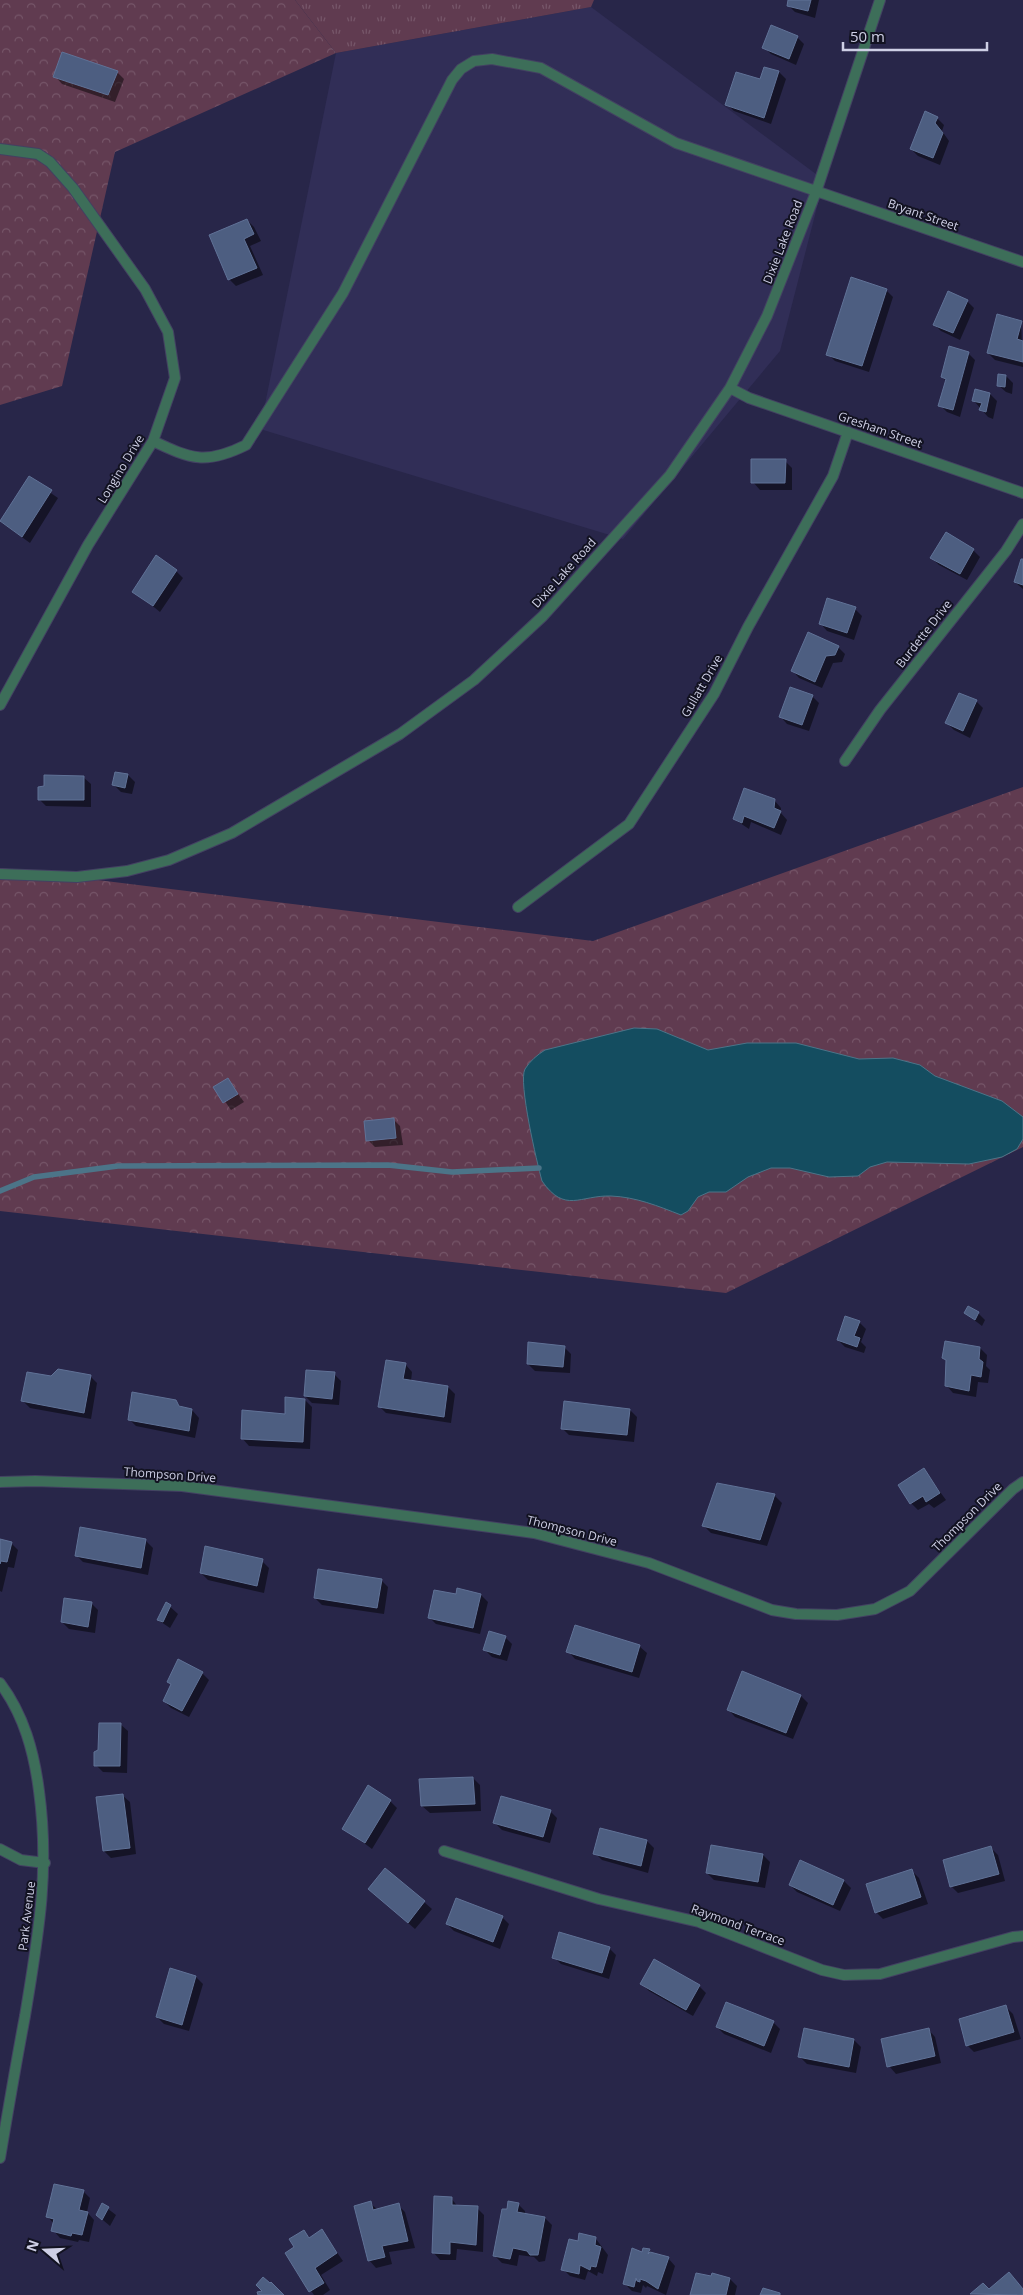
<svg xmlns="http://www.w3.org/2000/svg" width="1023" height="2295" font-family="'Open Sans',sans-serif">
<defs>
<pattern id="grass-tufts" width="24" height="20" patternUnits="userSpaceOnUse" patternTransform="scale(1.25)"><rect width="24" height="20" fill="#603b50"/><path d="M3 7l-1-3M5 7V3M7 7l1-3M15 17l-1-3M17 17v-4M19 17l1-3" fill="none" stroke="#765669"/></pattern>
<pattern id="forest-crowns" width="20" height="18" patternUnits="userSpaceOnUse" patternTransform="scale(1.25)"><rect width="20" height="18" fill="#603b50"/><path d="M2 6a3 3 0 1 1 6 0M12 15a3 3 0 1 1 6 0" fill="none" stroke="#765669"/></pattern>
</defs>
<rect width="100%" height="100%" fill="#282649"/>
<path fill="#312e57" d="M591,7l233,173 -44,171 -157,188 -363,-110 76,-376z"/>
<path fill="url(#grass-tufts)" d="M295,0h299l-3,7 -255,46z"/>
<path fill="url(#forest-crowns)" d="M0,0h295l41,53 -221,99 -53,234 -62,19z
M1023,787v360l-297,146 -726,-82v-343l593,73z"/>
<path fill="#144d60" stroke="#4c7488" d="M634,1028l23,1 51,21 39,-7h49l63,16 34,-1 27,7 15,11 67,25 21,16v22l-6,10 -15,8 -33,7 -82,-2 -17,5 -12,9 -29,1 -39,-9h-19l-23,9 -22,15h-17l-11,5 -10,14 -7,4c-23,-9 -45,-18 -70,-19 -31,-1 -46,18 -69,-15 -5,-18 -24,-99 -17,-112 5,-8 12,-14 20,-19z"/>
<path fill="#0007" d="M789,0h30l-4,18 -20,-6 -7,-7z
M797,37l7,7 -8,21 -25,-11 -7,-7z
M765,68l14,4 7,7 -15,45 -37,-13 -7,-7 33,-23z
M117,72l7,7 -9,23 -53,-18 -7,-8z
M937,118l7,7 -2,6 7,10 -9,24 -22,-9 -7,-7z
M247,220l7,7 7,14 -11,5 13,29 -27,11 -7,-7z
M886,290l7,7 -24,75 -34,-11 -7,-7z
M967,301l7,7 -14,32 -19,-9 -7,-7z
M1021,322l2,45 -28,-7 -7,-7z
M968,353l7,7 -15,57 -13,-5 -7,-7 6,-24 -4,-4z
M1006,376l7,7 -1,11 -6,-2 -8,-7z
M990,394l7,7 -4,18 -5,-2 -14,-16z
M785,461l7,7v22h-32l-7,-8z
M29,478l29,20 -28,45 -29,-21z
M973,550l7,7 -13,23 -28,-15 -7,-7z
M1023,561v28l-8,-7z
M176,571l7,7 -23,34 -26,-21z
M855,609l7,7 -8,24 -27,-9 -7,-8z
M838,647l7,7 -3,8 -9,1 -11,25 -23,-10 -7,-8z
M812,696l7,7 -10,28 -22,-7 -7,-8z
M976,701l7,7 -13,30 -16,-8 -7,-7z
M128,775l7,7 -3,12 -11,-2 -7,-7z
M83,777l8,7v23l-45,-1 -7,-7z
M774,800l7,8v5l6,7 -6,15 -30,-13 -2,7 -15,-10z
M228,1080l16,22 -13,8 -16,-23z
M393,1119l7,7 3,19 -28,2 -7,-7z
M965,1313h13l7,7 -3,6z
M859,1322l7,7 -5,13 5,5 -2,6 -19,-6 -7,-7z
M564,1347l7,7 -1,19 -35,-2 -7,-7z
M980,1348l7,7 -1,11 4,4 -2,13 -10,-1 -2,15 -23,-4 -7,-8 1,-24 -3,-3z
M405,1364l7,8 -1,9 37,6 7,7 -4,29 -65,-10 -7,-7z
M334,1374l7,7 -2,24 -27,-2 -7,-7z
M90,1376l7,7 -6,36 -61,-11 -7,-7 29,-23z
M305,1400l7,7 -2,42 -61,-3 -7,-8 44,-23z
M175,1401l8,7 9,2 7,8 -4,20 -59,-12 -7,-7z
M566,1403l64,7 7,7 -3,25 -65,-7 -7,-7z
M924,1470l22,30 -12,8 -5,-4 -11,6 -7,-7z
M718,1484l57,12 7,7 -15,43 -56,-13 -7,-7z
M0,1541l11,2 7,7 -4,18 -6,-1 -6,25 -2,-1z
M146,1541l7,7 -5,27 -65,-13 -7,-7z
M262,1561l7,7 -5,25 -56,-13 -7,-7z
M381,1580l7,7 -4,27 -62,-9 -7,-7z
M481,1595l7,7 -8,32 -44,-10 -7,-7 28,-21z
M91,1603l7,7 -3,23 -26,-4 -7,-7z
M166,1603l12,11 -8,14 -12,-8z
M505,1637l7,7 -5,17 -15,-4 -7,-7z
M639,1646l8,7 -8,25 -64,-19 -7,-8z
M202,1673l7,7 -20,37 -18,-9 -7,-7 8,-16 -4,-4z
M742,1673l59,23 7,7 -15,36 -58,-22 -7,-8z
M120,1724l8,7 -1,42 -24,-1 -7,-7v-13z
M473,1778l7,7 1,26 -51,2 -8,-7z
M122,1795l8,7 6,52 -25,4 -7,-7z
M390,1801l7,7 -25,41 -28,-21z
M550,1811l7,7 -7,25 -48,-13 -7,-7z
M601,1830l46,11 7,7 -6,25 -46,-13 -7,-7z
M991,1848l7,7 7,26 -47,12 -7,-7z
M763,1855l7,7 -5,26 -51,-8 -7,-7z
M912,1871l7,7 9,26 -45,15 -7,-7z
M844,1881l7,7 -11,23 -43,-19 -7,-7z
M377,1896l47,6 8,7 -17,20z
M502,1917l7,7 -9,25 -46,-18 -7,-7z
M609,1948l7,7 -7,24 -48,-15 -7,-7z
M170,1969l26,8 7,7 -14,47 -25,-7 -7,-7z
M642,1984l57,2 7,7 -13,23 -44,-25z
M1006,2007l7,7 8,25 -47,13 -7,-7z
M773,2022l7,7 -9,24 -47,-19 -7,-7z
M928,2029l7,8 6,26 -45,11 -7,-8z
M805,2030l49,10 7,7 -5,26 -49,-9 -7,-7z
M83,2191l7,7 -3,14 7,8 -5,22 -10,-2 -1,2 -18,-4 -7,-8 1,-6 -6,-7z
M451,2198l7,9 19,1 7,7 -1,37 -26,-3 -1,11h-16l-7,-8z
M370,2203l8,7 20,-5 7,7 10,36 -26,4 3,12 -16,4 -7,-8z
M518,2204l7,7v3l20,4 7,7 -7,36 -6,1 -5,-5 -15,-2 -2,11 -15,-3 -7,-7 13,-45z
M103,2205l13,10 -6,11 -13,-11z
M322,2231l21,30 -22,14 9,15 -7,5h-9l-28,-42 9,-6 9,-15 6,6z
M596,2239l12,16 -5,19 -5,-2 -1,4 -9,-5 -3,9 -15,-4 -7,-7 16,-27z
M649,2250l4,4 15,4 7,8 -9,29 -19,-9 -1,2 -3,-3 -2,8 -9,-2 -7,-7 18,-30z
M730,2279l7,7 -2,9h-43z
M1023,2289v6l-52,-1 18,-4z"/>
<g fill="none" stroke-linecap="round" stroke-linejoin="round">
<path stroke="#4c7488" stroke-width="5.5" d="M0,1191l34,-14 84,-11 270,-1 64,7 87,-4"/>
</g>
<path fill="#4d5e81" stroke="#607297" d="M788,0h23l-3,11 -21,-5z
M771,25l27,11 -9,23 -27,-11z
M62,52l56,19 -10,24 -55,-18z
M764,67l15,4 -15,47 -39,-13 11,-33 24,7z
M925,111l13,6 -3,6 8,10 -10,25 -23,-9z
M247,219l7,15 -10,5 13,29 -29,12 -19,-45z
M851,277l36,12 -25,77 -36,-11z
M948,291l20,9 -15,33 -20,-8z
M997,314l25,7 -5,18 6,2v21l-36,-9z
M949,346l20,6 -16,58 -15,-4 8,-27 -5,-2z
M998,374l8,1 -1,12 -8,-1z
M975,389l15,4 -4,19 -7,-2 3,-7 -10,-2z
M751,459h35l-1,24h-34z
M29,476l23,14 -30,47 -22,-16z
M946,532l28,17 -14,25 -30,-16z
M156,555l21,15 -24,36 -21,-14z
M1021,559h2v26l-9,-3z
M827,598l29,9 -9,26 -28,-9z
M808,632l31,14 -4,9 -9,1 -11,26 -24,-11z
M790,687l23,8 -11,30 -23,-8z
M959,693l18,7 -14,31 -18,-8z
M115,772l13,2 -3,14 -13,-3z
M44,775l40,1v24h-46v-13l6,-1z
M744,788l31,11 -1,9 7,3 -7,17 -30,-12 -2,7 -9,-4z
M228,1078l10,16 -15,9 -10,-16z
M394,1118l2,20 -30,3 -2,-20z
M968,1306l11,6 -4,8 -11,-7z
M845,1316l15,5 -6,15 6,2 -3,9 -20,-7z
M945,1341l35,6 -1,12 4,3 -2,15 -10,-2 -2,16 -24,-5 1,-26 -4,-2z
M528,1342l37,4 -2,21 -36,-3z
M386,1360l20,3 -3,16 45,7 -4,31 -66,-10z
M58,1369l33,6 -7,38 -63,-12 6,-29 24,4z
M306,1370l29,2 -3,27 -28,-3z
M132,1392l44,8 3,6 13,3 -3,22 -61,-11z
M285,1397l20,2 -2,43 -62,-3 1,-29 43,4z
M564,1401l66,8 -3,26 -66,-6z
M924,1468l16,25 -14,9 -3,-6 -13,8 -12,-19z
M717,1483l58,11 -15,46 -58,-14z
M80,1527l66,12 -5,29 -66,-12z
M0,1539l12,3 -5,20 -6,-1 -1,3z
M205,1546l58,13 -6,27 -57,-13z
M318,1569l64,10 -5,29 -63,-10z
M457,1588l24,6 -8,34 -45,-10 6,-28 22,4z
M64,1598l28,4 -4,25 -27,-5z
M166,1602l5,3 -8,17 -6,-2z
M575,1625l65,20 -8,27 -66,-20z
M489,1631l17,5 -6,19 -17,-5z
M178,1659l25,13 -21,39 -19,-10 8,-17 -4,-2z
M742,1671l59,24 -15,38 -59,-23z
M99,1723h22l-1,43h-26v-14l4,-2z
M473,1777l2,27 -54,2 -2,-27z
M368,1785l23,15 -26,43 -23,-14z
M123,1794l7,54 -27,3 -7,-54z
M501,1796l50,14 -8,27 -50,-14z
M600,1828l47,12 -6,26 -48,-12z
M711,1845l52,9 -5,28 -52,-9z
M991,1846l8,28 -49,13 -7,-27z
M800,1860l44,20 -11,25 -44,-20z
M385,1868l40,33 -17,22 -40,-34z
M912,1869l9,28 -46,16 -9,-29z
M456,1898l47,18 -10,26 -47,-18z
M559,1932l51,15 -8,26 -50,-15z
M654,1959l46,26 -14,25 -46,-26z
M170,1968l26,8 -14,49 -26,-8z
M726,2002l48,19 -10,25 -48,-19z
M1006,2005l8,27 -48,14 -7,-27z
M804,2028l50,11 -5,28 -51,-10z
M929,2028l6,28 -48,11 -6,-28z
M54,2184l30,6 -5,20 9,2 -6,23 -10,-2 -1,3 -20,-5 3,-12 -8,-2z
M434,2196l18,1v8l26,1 -2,39 -26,-3v12l-18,-1z
M371,2201l2,9 26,-7 9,38 -26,5 3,11 -17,4 -14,-55z
M508,2201l11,2 -2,9 28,5 -7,38h-8l-3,-4 -14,-3 -3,11 -17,-3 9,-47h5z
M102,2203l7,4 -7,13 -6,-5z
M322,2229l15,24 -22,15 9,15 -15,9 -24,-39 9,-6 -5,-8 15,-9 5,8z
M579,2233l17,4 -1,8 6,2 -5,20 -5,-1 -1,4 -10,-5 -1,9 -18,-4 8,-31 9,2z
M632,2248l10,4 1,-4 7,1 -2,5 2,-2 19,5 -11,32 -12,-8 -6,-2v3l-3,-1 -1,-3 -2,9 -11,-3z
M1009,2272l14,17v6l-53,-1 13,-11 6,6z
M696,2273l15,3 1,-3 18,5 -4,17h-36z
M263,2277l7,6 1,-1 13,13h-26l-1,-3 5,-1 -6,-6z
M763,2288l17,5v2h-20z"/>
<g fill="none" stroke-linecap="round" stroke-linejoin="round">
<g stroke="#434162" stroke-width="12">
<path id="minor" d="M0,149l38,5 12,8 23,26 72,101 23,43 7,46 -22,63 -65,104 -88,160
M730,388l19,10 274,95
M153,441c38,18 53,24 93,4l97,-152 109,-213 9,-11 13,-8 18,-2 49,9 135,75 347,119
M845,761l35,-51 126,-159 17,-27
M0,874l77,3 50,-6 42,-11 63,-27 168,-99 74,-54 69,-64 127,-141 60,-87 37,-72 49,-124 64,-192
M518,907l111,-83 85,-130 34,-67 85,-151 15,-44
M0,1482l35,-1 147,5 352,47 115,30 123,47 24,4 41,1 38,-6 35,-18 103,-102 10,-7
M0,1683c24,32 34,69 39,108 11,81 -1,146 -14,225 -9,47 -17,95 -25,142
M0,1849l21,11 24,3
M444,1851l155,48 100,23 123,48 22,5 36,-1 133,-37 10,-1"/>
</g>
<use href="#minor" stroke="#3d6e59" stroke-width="10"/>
</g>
<g text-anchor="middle" stroke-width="4" stroke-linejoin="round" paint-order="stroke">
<g font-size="12" fill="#cecfe5" stroke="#121221">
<text transform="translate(923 215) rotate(19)" y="4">Bryant Street</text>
<text transform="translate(783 242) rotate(-69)" y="4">Dixie Lake Road</text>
<text transform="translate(880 430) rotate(19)" y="4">Gresham Street</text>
<text transform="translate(121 469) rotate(-59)" y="4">Longino Drive</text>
<text transform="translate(564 573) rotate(-48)" y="4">Dixie Lake Road</text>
<text transform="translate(924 634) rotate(-52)" y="4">Burdette Drive</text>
<text transform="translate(702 686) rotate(-60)" y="4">Gullatt Drive</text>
<text transform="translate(170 1475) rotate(4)" y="4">Thompson Drive</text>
<text transform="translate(967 1517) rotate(-45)" y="4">Thompson Drive</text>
<text transform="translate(572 1531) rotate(14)" y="4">Thompson Drive</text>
<text transform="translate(27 1916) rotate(-83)" y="4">Park Avenue</text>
<text transform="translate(738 1925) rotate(20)" y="4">Raymond Terrace</text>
</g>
</g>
<g transform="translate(45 2250) rotate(289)" stroke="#121221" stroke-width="4" paint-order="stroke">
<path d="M0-4L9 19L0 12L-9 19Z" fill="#cecfe5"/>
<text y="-8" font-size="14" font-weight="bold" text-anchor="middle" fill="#cecfe5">N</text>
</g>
<path d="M843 42v8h144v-8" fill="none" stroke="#cecfe5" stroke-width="2.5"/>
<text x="850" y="42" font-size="15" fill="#cecfe5" stroke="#121221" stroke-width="4" paint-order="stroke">50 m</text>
</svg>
